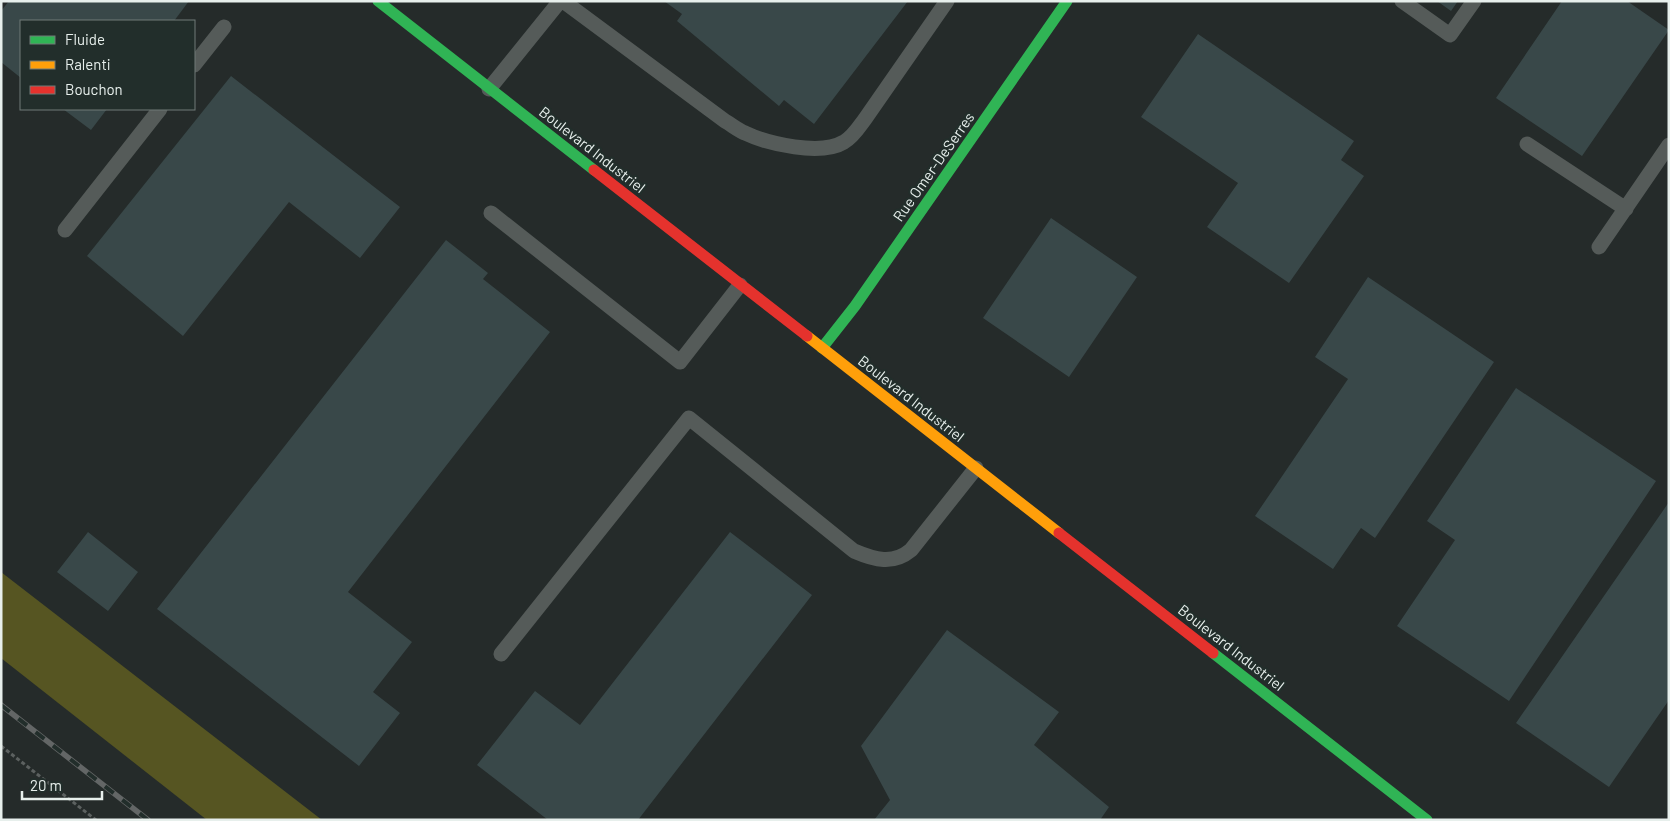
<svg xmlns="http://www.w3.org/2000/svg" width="1670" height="821" font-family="Barlow,sans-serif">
<rect width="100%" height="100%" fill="#252b2a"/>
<path fill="#565522" d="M1,572l321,248h-115l-206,-162z"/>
<path fill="#394849" d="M9,1h180l-15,20h-153v57l-20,-16v-51z
M664,1h244l-94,123 -30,-24 -5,6 -102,-85 5,-7z
M1437,1h21l-7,10z
M1562,1h65l42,29 -87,126 -86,-58z
M1198,34l156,107 -13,19 23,16 -75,107 -82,-56 31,-44 -97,-66z
M231,76l169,131 -40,51 -71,-56 -106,134 -96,-80z
M63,109h44l-16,21z
M1051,218l86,59 -68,100 -86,-59z
M446,240l42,33 -5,6 67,53 -202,260 64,50 -39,50 27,21 -41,53 -202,-157z
M1368,277l126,85 -119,176 -14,-10 -28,41 -78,-53 93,-137 -33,-22z
M1516,388l140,93 -147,220 -112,-75 58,-86 -28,-19z
M1669,502v198l-60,87 -93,-64z
M88,532l50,40 -30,39 -51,-39z
M730,532l82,63 -174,225h-90l-71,-55 58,-74 45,34z
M947,630l112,82 -25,33 75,62 -9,13h-226l16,-20 -29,-54z"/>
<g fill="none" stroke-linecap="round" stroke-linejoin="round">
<path stroke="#5c6160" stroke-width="3" stroke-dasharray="4 2.5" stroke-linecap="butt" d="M1,746l95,74"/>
<path stroke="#555b59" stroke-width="15" d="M563,1l162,120c7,4 13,9 20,12 23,11 76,23 99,9 9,-5 15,-15 21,-23l82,-118
M1402,1l48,34 24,-34
M194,65l30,-38
M489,89l71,-88
M1527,144l99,65
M491,213l189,149 60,-77
M65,230l95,-121
M1599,247l70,-102
M501,654l188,-236 165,133c21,9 39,14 57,-1l65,-82"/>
<path stroke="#30b455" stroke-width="11" d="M378,1l216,169
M822,348l33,-42 212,-305
M1213,653l214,167"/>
<path stroke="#ff9f0a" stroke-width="11" d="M807,336l252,197"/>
<path stroke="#e5322d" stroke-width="11" d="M594,170l213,166
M1059,533l154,120"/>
<g stroke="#636666" stroke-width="5.5">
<path id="rail" d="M1,705l147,115"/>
</g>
<use href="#rail" stroke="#222e2b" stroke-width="4" stroke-dasharray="11" stroke-linecap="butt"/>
</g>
<g text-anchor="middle" stroke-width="4.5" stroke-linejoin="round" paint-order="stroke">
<g font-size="15" fill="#e7efec" stroke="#222e2b">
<text transform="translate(592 150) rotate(38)" y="5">Boulevard Industriel</text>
<text transform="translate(934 167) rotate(-55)" y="5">Rue Omer-DeSerres</text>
<text transform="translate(911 399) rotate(38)" y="5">Boulevard Industriel</text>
<text transform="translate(1231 648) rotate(38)" y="5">Boulevard Industriel</text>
</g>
</g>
<rect width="1670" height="821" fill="none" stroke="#e7efec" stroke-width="5"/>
<rect x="20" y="20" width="175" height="90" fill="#222e2b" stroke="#717b78"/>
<rect x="30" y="36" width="25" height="8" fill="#30b455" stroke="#717b78"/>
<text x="65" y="45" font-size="15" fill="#e7efec">Fluide</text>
<rect x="30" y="61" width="25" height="8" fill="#ff9f0a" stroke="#717b78"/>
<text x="65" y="70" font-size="15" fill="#e7efec">Ralenti</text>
<rect x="30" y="86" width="25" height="8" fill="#e5322d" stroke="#717b78"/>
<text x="65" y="95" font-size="15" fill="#e7efec">Bouchon</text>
<path d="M22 791v8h80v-8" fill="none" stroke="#e7efec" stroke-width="2.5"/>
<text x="30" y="791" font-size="15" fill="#e7efec" stroke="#222e2b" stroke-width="4" paint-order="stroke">20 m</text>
</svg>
